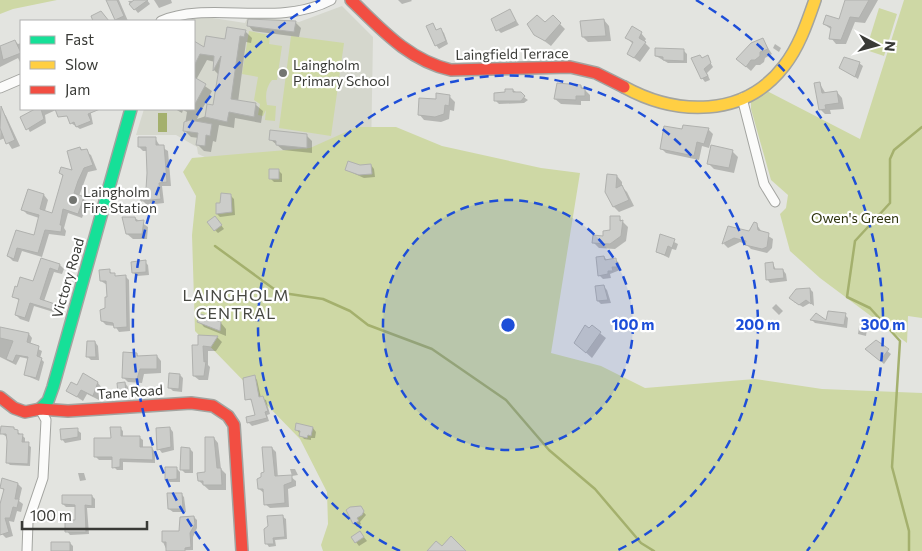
<svg xmlns="http://www.w3.org/2000/svg" width="922" height="551" font-family="Commissioner,sans-serif">
<rect width="100%" height="100%" fill="#e3e4e0"/>
<path fill="#d5d7cd" d="M342,6l31,31 -2,117 -162,5 -11,-5 -1,-7 -21,-12h-40l8,-26h50v-88h-8l14,-5 45,7 3,-7 51,6z"/>
<path fill="#ced8a5" d="M0,0h57l-44,9 -13,5z
M904,0h18v318l-14,-2 -1,27 -87,-65 -30,-27 -10,-37 6,-6 2,-13 -17,-15 -20,-71v-7l16,-11 93,48z
M879,8l18,6 -13,42 -18,-6z
M249,31l21,4 -1,9 13,2 -5,34h-5c-6,7 -7,16 -5,25l9,1 -1,15 -10,-1 1,-10 -3,6 -5,-1 2,-11 -6,-4 4,-23 6,1 3,-18 -3,18 -22,-4z
M291,36l53,7 -13,93 -52,-8z
M357,127h39l46,19 99,22 39,5 -29,180 50,13 44,22 110,-9 67,10 100,4v158h-599l-2,-6 7,-21 -1,-32 -27,-53 -105,-108 -3,-96 4,-39 -13,-24 9,-14 118,-10z"/>
<path fill="#a4b06d" d="M158,113h9v19h-9z"/>
<path fill="#0003" fill-rule="evenodd" d="M107,0h12l9,21 -12,-1z
M147,0l3,4 -12,9 -10,-12z
M154,0h17l1,3 -13,5z
M398,0h13l1,1 -10,3z
M848,0h30l-13,23 -10,-1 -9,22h-10l-5,-6 1,-8 -8,-6 16,-3z
M510,11l9,14 -18,8 -3,-3z
M553,17l12,12 -14,17 -16,-12z
M604,20l5,6 2,15 -23,1 -5,-5z
M295,22l6,6 -2,9 -46,-6 -5,-6z
M433,24l4,7 4,-1 3,3 4,11 -9,5 -3,-4z
M245,31l7,7 -1,5 -5,-1 -8,60 18,3 7,6 -2,12 -26,-5 -1,10 -15,-3 -3,17 -3,-1 -2,11 -7,-1 -6,-6 1,-7 -8,-1 -7,-7 3,-18 -4,-2 -1,3 -7,-4h19v-64l1,-2 10,6zM207,60l8,2 -1,8 5,5 -5,31 -8,10 -9,3 15,-28 -16,-11z
M641,33l5,6 -2,3 6,6 -10,14 -12,-8 5,-10 -6,-6z
M762,39l10,15 -7,4 -1,4 -4,3h-4l-5,6 -14,-12z
M15,41l3,3 3,-1v21l-3,-6 -18,9v-20z
M775,44l6,4 -2,4 -6,-4z
M684,51l3,3v9h-19l-12,-7z
M707,57l6,10 -6,6 3,7 -5,2 -3,-4 1,-19z
M859,63l4,3 -5,13 -17,-11z
M558,84l23,2 9,9v6h-9v4l-20,-1 -6,-5z
M820,84l6,10 11,-2 5,6 2,11 -14,1 1,4h-6l-5,-5z
M513,90l15,10 -4,3 -25,1 -3,-3 -1,-7z
M449,96l6,6 -1,9 -4,-1 -1,9 -8,3 -17,-2 -5,-6 18,-14z
M38,109h20l-13,6 1,8 -16,9 -9,-15z
M81,109h9l3,15 -13,5 -9,-6 -3,-9z
M1,110l5,6 14,30 -8,3 -7,-11 -5,2z
M708,129l5,5 -4,14 -7,-2 -3,14 -33,-7 -5,-5 22,-17z
M306,135l6,6v12l-29,-3 -12,-10z
M155,138l5,8 8,5 3,35h-9l2,17 -17,2 -5,-5 5,-10v-39h-4l-4,-4z
M80,148l11,7 6,15 -9,2 -9,24 9,6 -6,16 -14,-5 -4,15 2,3 -1,5 -16,-2 -7,23 -20,-6 -4,11 -5,-1 -5,-5 9,-25 18,5 4,-18 -12,-4 -5,-5 7,-19 15,5 4,5 -3,11 8,3 11,-37 -4,-4 14,-1z
M733,152l5,5 -4,16 -20,-4 -5,-5z
M371,165l3,4 1,8 -11,1 -18,-8z
M278,170l4,4v8h-8l-4,-4z
M617,176l5,6v5l5,5 7,14 -15,6 -5,-5 -7,-15z
M231,196l3,3 1,16 -15,2 -3,-3 1,-10h3z
M135,218l13,9 -1,12h-14l-6,-5z
M619,218l9,9 -2,14 -11,8 -16,-1 -5,-5 10,-5z
M218,221l6,8 -6,4 -3,-3z
M756,224l6,8 11,7 -1,9 -5,5 -16,-4 -5,-5 -6,-2 -12,6 -4,-4 5,-17 21,6z
M660,235l18,9 -2,6 -4,-1 -3,9 -12,-6z
M604,257l4,4 8,-1 3,3 1,7 -10,4 1,4 -8,1 -4,-4z
M42,260l18,5 4,4 -2,5 -8,-2 -10,29 14,5 4,4 -2,4 -26,-8 -5,16 -9,-3 -4,-4 4,-14 -6,-4 20,-15z
M145,262l3,3 1,10 -12,1 -4,-3z
M773,264l3,6h7l3,4 1,7 -17,2 -3,-4z
M109,271l8,6 8,-1 4,4 1,51 -11,1 -4,-6 -9,-1 -4,-4 6,-22 -1,-14 -6,-4z
M603,286l4,4 4,13 -10,1 -3,-3z
M810,289l3,3 1,14 -4,-3 -7,4 -9,-5z
M776,304l7,7 -4,4 -7,-7z
M256,312l3,8 -4,2 -4,-8z
M829,312l16,3 3,3 -1,10 -32,-5 -3,-3 5,-5 10,8z
M199,321l22,2 5,6v7l-22,-9z
M592,327l14,11 -14,20 -11,-10z
M859,327l8,2 -1,7 -8,-2z
M0,328l29,6 3,4 -2,7 12,6 -2,7 4,4 -5,19 -14,-6 4,-16 -9,-2 -4,8 -16,-8z
M199,336l18,1 5,5 -6,9h-8v14l2,2 -2,13h-9l-5,-4z
M95,342l3,4 1,14h-8l-3,-3z
M876,342l15,12 -7,10 -17,-15z
M137,354l2,3 18,-1 4,5v12l-17,1 -2,9 -14,-1 -5,-5z
M180,375l3,3 -1,14 -9,-1 -3,-3z
M254,376l3,4 4,18 5,2 4,14 -3,1 2,6 -17,5 -4,-4 9,-6 -4,-15 -6,-2z
M98,383l5,6 -4,11 -12,-6 -4,7 -15,-10 9,-5z
M125,383l3,4 1,9 -6,1 -3,-4z
M13,428l12,10v5l6,4 -1,19 -20,-1 -3,-3v-25l-6,-4z
M120,428l3,3v6h16l4,3v9l9,-1 3,4v11l-32,-1v8h-6l-3,-3 -1,-7h-14l-3,-3z
M170,428l3,4 1,18 -12,3 -3,-4z
M313,428l3,4 -1,6h-4v2l-7,-1 -8,-10z
M77,430l4,3v7l-16,3 -3,-4z
M214,438l4,5 3,26 5,5v16h-17l-10,-9 7,-7z
M272,448l4,4 2,26 13,-1 5,4v5l-8,3 1,18 -19,1 -5,-4 -1,-11 -5,-4z
M190,449l3,3v21h-8l-3,-3z
M176,468l4,4v10h-10l-4,-3z
M290,469h5l3,6 -6,1z
M78,473h6l2,7 -6,1z
M18,484l4,4 -3,13 4,3 -2,8 -4,-1 -3,11 -5,-1 4,15 -7,2 -6,-6v-24l4,-17 -2,-3z
M181,494l3,3 2,15h-13l-4,-3z
M92,496l3,3v9h-8l2,26 -19,1 -3,-4 10,-10v-14h-11l-3,-3z
M360,508l6,7 -6,7 1,2 -4,3 -10,-17z
M194,517l3,3v8l-4,9v13l-26,1 -4,-9 17,-10z
M283,517l3,2 1,20 -12,1 1,6 -7,1 -2,-3 3,-18z
M360,532l7,9 -8,5 -7,-9z
M70,543l3,3v5h-21z"/>
<g fill="none" stroke-linecap="round" stroke-linejoin="round">
<path stroke="#a4b06d" stroke-width="2.5" d="M215,246l59,43 9,4 40,6 27,12 18,14 64,24 74,51 43,50 46,39 46,54 13,8
M909,551v-20l-17,-64 8,-126 -30,-33 -23,-11 8,-56 35,-38v-44l4,-9 28,-23"/>
</g>
<path fill="#cccdca" stroke="#b0b1ae" d="M106,0h11l7,16 -9,4z
M134,0h14l-14,10 -5,-6z
M845,0h24l-10,18 -9,-1 -9,23 -12,-1 2,-12 -8,-3 3,-9 13,4z
M510,9l6,12 -20,10 -5,-12z
M101,11l8,10h-16l-2,-5z
M537,15l8,7 8,-7 8,8 -16,18 -11,-6 -7,-11z
M248,19l48,2 -2,11 -47,-6z
M604,19l2,17 -24,1 -2,-16z
M433,23l3,7 5,-2 5,13 -11,5 -9,-20z
M632,26l10,6 -3,6 7,4 -12,16 -7,-4 6,-12 -8,-4z
M227,27l19,3 -2,7 -4,-1 -9,63 25,4 -2,14 -25,-5 -2,10 -22,-5 2,-13 6,1 8,-49 -8,15 1,-15 -14,-2 -6,12v-25l10,6 2,-11 19,3z
M763,38l5,11 -8,3v4l-5,4h-4l-5,7 -10,-8 15,-16z
M15,40l6,13 -18,7 -3,-14z
M655,48l29,1v12l-21,-1v-3l-8,-1z
M700,55l2,3 6,-3 3,8 -7,6 4,7 -7,3 -10,-21z
M844,57l16,5 -5,15 -16,-9z
M194,77l12,7 -12,22z
M820,82l2,11 15,-2 2,12 -14,2 1,4 -7,1 -5,-27z
M557,83l24,2v3l4,1v7h-9v4l-22,-1z
M505,89h8v3h8l4,4 -4,5h-27v-8l11,-1z
M436,93l14,2 -1,11 -4,-1 -1,9 -9,3 -17,-2 1,-17 17,1z
M1,106l14,34 -9,4 -6,-16z
M35,109h6l3,10 -18,11 -6,-13z
M55,109h45l-12,5 3,7 -15,6 -2,-5 -4,2 -3,-8 -9,1z
M190,120l22,4 -2,12 -4,-1 -1,11 -9,-1 2,-12 -15,-2 1,-9z
M683,125l26,3 -5,16 -7,-2 -3,14 -34,-7 4,-23 18,3z
M270,130l37,4v14l-31,-3v-4l-7,-1z
M138,137h18v8h8l3,37 -8,1 2,16 -20,2 -1,-11 6,-1 1,-16 -1,-26h-8z
M711,145l22,5 -4,18 -22,-4z
M80,147l1,3 6,-1 6,16 -9,3 -6,13 -4,12 10,4 -6,17 -15,-5 -3,16h2l-1,7 -16,-2 -7,23 -21,-5 -3,11 -7,-3 9,-26 18,5 5,-20 -18,-5 7,-21 16,5 -4,15 12,4 11,-38 -4,-2 2,-6 11,3 -5,-19z
M348,161l12,4 11,-1 1,10 -13,1 -14,-5z
M269,169h10v10h-10z
M607,174l10,1 -1,13 6,-3 7,15 -16,7 -8,-15z
M221,193l10,1 1,18 -16,2v-11h4z
M215,216l7,9 -8,6 -7,-9z
M610,216h10v5l3,-1 -2,16 -11,8 -18,-1 1,-8 10,1v-5l7,-1z
M122,217h13l1,4 8,-1 -2,14h-16z
M754,222l3,1 1,7 11,3 -2,14 -5,2 -17,-4 1,-4 -12,-3 -12,6 6,-18 21,5z
M660,234l15,5 -3,9 -4,-2 -3,9 -9,-3z
M604,256l1,4 11,-2 1,9h-5l1,4h-5v3l-10,2 -2,-19z
M41,258l19,6 -2,7 -8,-3 -10,31 18,6 -2,6 -26,-8 -5,15 -10,-3 4,-16 -7,-2 3,-11 2,1 3,-10 13,4z
M146,260v12l-14,1 -1,-11z
M773,262l1,7h9l1,9 -18,2 -1,-17z
M110,269v4h5v3l11,-1 1,52 -13,1 -1,-5 -12,-2 -1,-11 5,-2v-11h2l-1,-16h-6l-1,-11z
M604,285l4,15 -11,1 -2,-15z
M810,288l1,16 -5,-4 -7,5 -10,-7 7,-9z
M828,311l18,2 -2,12 -34,-5 6,-7 10,7z
M201,314l20,8 -1,9 -23,-9z
M585,325l4,3 3,-3 9,7 -15,21 -12,-10z
M0,327l29,6 -2,9 12,4 -2,10 5,2 -6,20 -12,-3 4,-18 -12,-2 -3,7 -7,-3 7,-18 -13,-3z
M198,335l20,1 -7,11 -8,-1 1,16 2,-1 -2,15h-11l-1,-31h6z
M876,340l13,9 -9,12 -15,-12z
M87,341h8l1,16h-10z
M123,352l14,1v3l20,-1v14h-17l-3,10 -15,-1z
M83,373l15,9 -5,14 -12,-6 -4,7 -11,-6 5,-9 6,3z
M169,373l11,1 -1,15 -11,-1z
M255,375l4,22 4,-1 5,15 -3,1 2,6 -20,5 -1,-6 9,-2 -4,-16 -6,1 -2,-22z
M125,382l1,11 -8,1 -1,-11z
M296,423l17,4 -2,9 -3,-1 -1,3 -8,-2 1,-5 -5,-1z
M1,426l13,1v2l4,1v4h5l-1,8h7l-1,22 -22,-1 1,-22 -1,-7h-6z
M110,427h11v9h19v11h12l1,13 -33,-1v8l-8,1v-11h-18v-19h17z
M170,427l1,20 -14,3 -1,-22z
M78,428v9l-17,3 -1,-11z
M205,437h9l3,31h4l1,17h-19v-4h-5l-1,-8 8,-1z
M181,447l9,1v22h-10z
M262,447h10l3,29 17,-1v7l-8,3 1,18 -21,2 -1,-16h-5l-1,-10 4,-2v-4l3,-1z
M165,467h12v12l-12,1z
M2,478l16,5 -3,16h4l-2,9 -4,-1 -3,11h-5l4,14 -9,3v-31l4,-15 -4,-1z
M167,493h15l1,16h-15z
M62,495h30v11l-7,-1 1,27h-21v-12h10v-15l-13,-1z
M361,506l3,5 -2,4 -5,3 2,3 -6,3 -7,-14 4,-3z
M283,515l2,22 -12,1 1,6h-9l-1,-15 4,-3 -1,-10z
M194,516l1,8 -5,9 1,14 -6,1v3h-19v-9h-4v-11h17l1,-14z
M360,531l4,6 -9,6 -4,-6z
M451,536l15,15h-39l9,-10 6,5z
M51,542h19v9h-19z"/>
<g fill="none" stroke-linecap="round" stroke-linejoin="round">
<g stroke="#a3a4a0" stroke-width="11">
<path id="street" d="M161,21c48,-21 117,7 170,-21
M0,88l21,-9
M742,98l22,86 11,18
M27,551l1,-29 15,-44 3,-58 -6,-11"/>
</g>
<g stroke="#a3a4a0" stroke-width="14">
<path id="fast" d="M40,409l8,-8 5,-14 78,-278"/>
</g>
<g stroke="#a3a4a0" stroke-width="14">
<path id="slow" d="M624,87c53,29 120,31 160,-21 15,-19 23,-43 31,-66"/>
</g>
<g stroke="#a3a4a0" stroke-width="14">
<path id="jam" d="M351,0c30,29 57,60 100,70l119,-3 26,6 28,14
M0,397l14,11 11,4 15,-3 28,2 123,-8 22,3 15,10 6,9 8,126"/>
</g>
<use href="#street" stroke="#fbfbfa" stroke-width="9"/>
<use href="#fast" stroke="#16e098" stroke-width="11"/>
<use href="#slow" stroke="#ffcf43" stroke-width="11"/>
<use href="#jam" stroke="#f24e42" stroke-width="11"/>
</g>
<circle cx="508" cy="325" r="125" fill="#1d4ed8" fill-opacity=".12"/>
<g fill="none" stroke="#1d4ed8" stroke-width="2.5" stroke-dasharray="9 6">
<circle cx="508" cy="325" r="125"/>
<path d="M400 551A250 250 0 1 1 616 551"/>
<path d="M209 551A375 375 0 0 1 320 0M696 0A375 375 0 0 1 807 551"/>
</g>
<g fill="#747672" stroke="#fff" stroke-width="2">
<circle cx="283" cy="73" r="5"/>
<circle cx="73" cy="200" r="5"/>
</g>
<g text-anchor="middle" stroke-width="4.5" stroke-linejoin="round" paint-order="stroke">
<g font-size="14" fill="#393a36" stroke="#fff">
<text transform="translate(512 54) rotate(-1)" y="5">Laingfield Terrace</text>
<text transform="translate(68 278) rotate(-74)" y="5">Victory Road</text>
<text transform="translate(130 392) rotate(-4)" y="5">Tane Road</text>
</g>
<g font-size="14" fill="#393a36" stroke="#fff" text-anchor="start">
<text x="293" y="70">Laingholm<tspan x="293" dy="16">Primary School</tspan></text>
<text x="83" y="197">Laingholm<tspan x="83" dy="16">Fire Station</tspan></text>
</g>
<g font-size="14" fill="#2d330c" stroke="#fff">
<text x="855" y="223">Owen's Green</text>
</g>
<g font-size="16" letter-spacing="1" fill="#474842" stroke="#fff">
<text x="236" y="301">LAINGHOLM<tspan x="236" dy="18">CENTRAL</tspan></text>
</g>
</g>
<circle cx="508" cy="325" r="8" fill="#1d4ed8" stroke="#fff" stroke-width="2.5"/>
<g font-size="15" text-anchor="middle" font-weight="bold" fill="#1d4ed8" stroke="#fff" stroke-width="4.5" stroke-linejoin="round" paint-order="stroke">
<text x="633" y="330">100 m</text>
<text x="758" y="330">200 m</text>
<text x="883" y="330">300 m</text>
</g>
<rect x="20" y="20" width="175" height="90" fill="#ffffff" stroke="#b0b0af"/>
<rect x="30" y="36" width="25" height="8" fill="#16e098" stroke="#b0b0af"/>
<text x="65" y="45" font-size="15" fill="#393a36">Fast</text>
<rect x="30" y="61" width="25" height="8" fill="#ffcf43" stroke="#b0b0af"/>
<text x="65" y="70" font-size="15" fill="#393a36">Slow</text>
<rect x="30" y="86" width="25" height="8" fill="#f24e42" stroke="#b0b0af"/>
<text x="65" y="95" font-size="15" fill="#393a36">Jam</text>
<g transform="translate(877 45) rotate(96)" stroke="#ffffff" stroke-width="4" paint-order="stroke">
<path d="M0-4L9 19L0 12L-9 19Z" fill="#393a36"/>
<text y="-8" font-size="14" font-weight="bold" text-anchor="middle" fill="#393a36">N</text>
</g>
<path d="M22 521v8h125v-8" fill="none" stroke="#393a36" stroke-width="2.5"/>
<text x="30" y="521" font-size="15" fill="#393a36" stroke="#ffffff" stroke-width="4" paint-order="stroke">100 m</text>
</svg>
